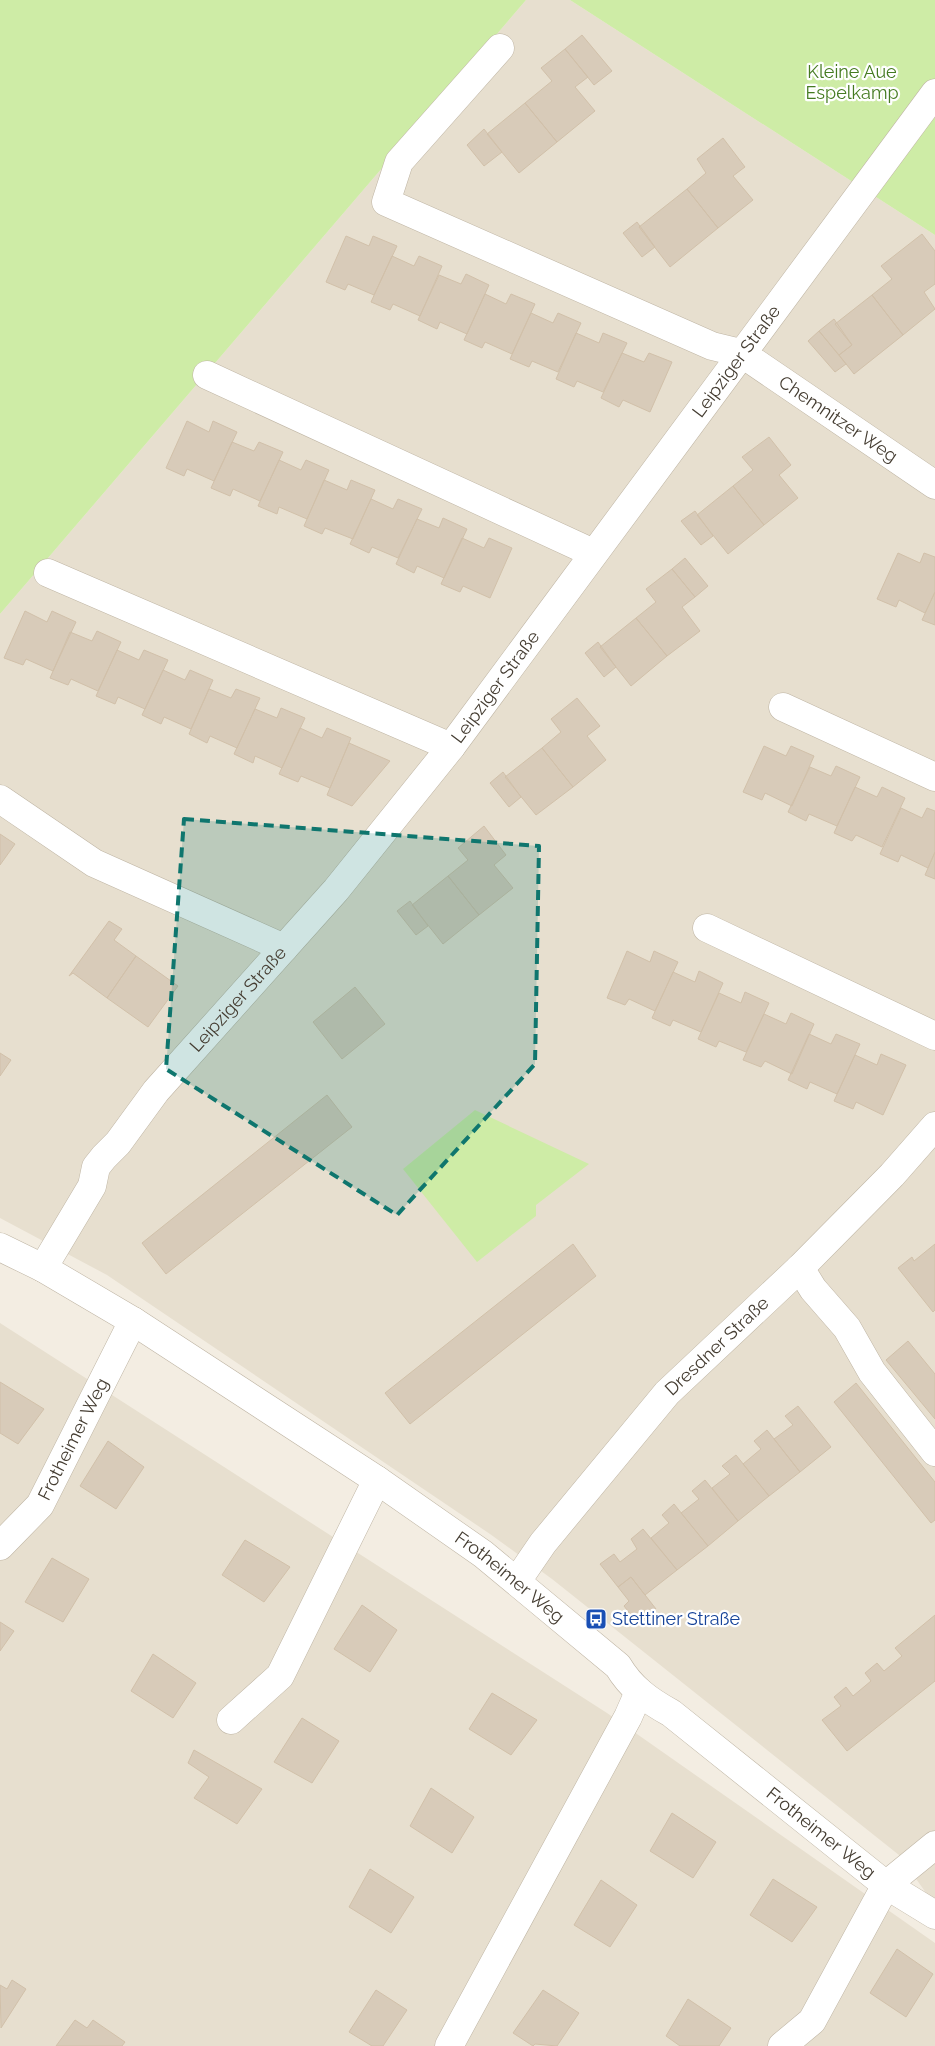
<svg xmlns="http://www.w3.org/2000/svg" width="935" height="2046" font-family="Raleway,sans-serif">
<rect width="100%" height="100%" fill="#f3ede2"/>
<path fill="#e7dfcf" d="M526,0h44l365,235v1666l-6,-4 -30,-42 -347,-276 -62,-45 -383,-259 -107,-57v-604z
M0,1323l607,390 328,230v103h-935z"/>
<path fill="#ceeca6" d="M0,0h526l-526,614z
M570,0h365v235z
M475,1110l114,54 -53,41v11l-59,46 -74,-93z"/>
<path fill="#d8cbb9" stroke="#d1c0a9" d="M582,35l30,36 -18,14 -29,-36z
M565,49l23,28 -13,10 20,24 -38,31 -32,-39 27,-22 -11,-13z
M525,103l32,39 -38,31 -32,-39z
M484,129l18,23 -18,14 -17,-21z
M723,138l22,29 -12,9 20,24 -35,28 -31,-39 19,-16 -9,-14z
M687,189l31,39 -48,39 -31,-40z
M637,222l18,25 -13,10 -19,-24z
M922,234l13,17v33l-11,8 11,17 -32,26 -31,-40 20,-16 -11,-13z
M346,236l23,10 4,-10 24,10 -23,49 -26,-11 -3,6 -19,-8z
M392,256l22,10 5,-10 23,10 -22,50 -27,-12 -3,6 -19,-8z
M466,274l23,11 -22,49 -27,-12 -3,7 -19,-9 21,-45 22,9z
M485,294l21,10 5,-10 24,10 -23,50 -27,-12 -3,6 -18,-8z
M872,295l31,40 -49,39 -15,-19 13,-10 -17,-21z
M531,313l22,10 5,-10 23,10 -23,49 -26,-11 -3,6 -19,-8z
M834,319l18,26 -13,10 -20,-24z
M819,331l27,33 -11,8 -27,-31z
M576,333l23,10 4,-10 24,10 -24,49 -26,-11 -3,6 -18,-8z
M622,353l22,9 5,-9 23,9 -22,50 -27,-12 -4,7 -18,-9z
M187,421l22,11 4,-11 24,11 -23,49 -27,-12 -3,7 -18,-8z
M769,437l22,28 -12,10 19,23 -34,27 -31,-39 20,-16 -11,-13z
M232,442l22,9 5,-9 24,10 -23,49 -27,-12 -3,7 -19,-8z
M279,460l22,10 5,-10 23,10 -22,49 -28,-12 -2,7 -19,-8z
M324,480l23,10 4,-10 24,10 -22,49 -28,-11 -3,6 -18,-8z
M733,486l31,39 -36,29 -31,-39z
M371,499l22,10 5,-10 24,10 -24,49 -26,-11 -3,6 -19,-9z
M695,511l18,25 -12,9 -20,-24z
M443,518l24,11 -23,49 -27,-12 -3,7 -18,-9 21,-45 22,9z
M462,538l22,10 5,-10 23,10 -22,50 -27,-12 -3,6 -19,-8z
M898,553l22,10 4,-10 11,4v35l-10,21 -26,-13 -3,7 -19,-8z
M685,558l23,28 -13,11 -23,-28z
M672,569l23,28 -13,10 18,24 -33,25 -31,-38 20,-16 -10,-13z
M935,592v33l-13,-5z
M25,611l22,11 5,-11 24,11 -23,49 -27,-12 -3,6 -19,-7z
M636,618l31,38 -36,30 -31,-39z
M97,631l24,11 -23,49 -27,-12 -3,6 -18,-7 20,-46 22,9z
M598,642l18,25 -12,10 -19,-24z
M117,650l22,10 5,-10 24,10 -23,49 -27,-12 -3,7 -19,-8z
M163,670l22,10 5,-10 23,10 -22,49 -27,-12 -3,7 -19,-9z
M209,689l22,9 5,-9 24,9 -23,50 -27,-12 -3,7 -18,-9z
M577,698l23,28 -13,10 19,24 -33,27 -31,-39 19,-16 -10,-13z
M281,708l24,10 -23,50 -27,-12 -2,7 -19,-9 21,-45 22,9z
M300,728l22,10 5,-10 24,10 -21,50 -29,-12 -3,6 -19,-8z
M349,743l41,18 -38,45 -25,-11z
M764,746l22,10 5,-10 23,10 -22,50 -27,-13 -3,7 -19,-8z
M542,748l31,39 -37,28 -31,-38z
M836,766l24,11 -23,49 -28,-12 -3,7 -18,-9 22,-45 21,9z
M503,772l18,25 -12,10 -19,-24z
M855,787l22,10 5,-10 23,11 -23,49 -26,-12 -4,6 -18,-8z
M901,808l21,10 5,-10 8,3v41l-7,16 -27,-13 -3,7 -18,-8z
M484,826l22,29 -12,10 19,23 -34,27 -31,-39 20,-16 -10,-12z
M0,834l15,10 -15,21z
M935,852v27l-10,-4z
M448,876l31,39 -36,29 -31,-39z
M410,901l18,25 -12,9 -19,-24z
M109,921l13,8 -8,11 22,16 -29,42 -34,-25 -4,3z
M627,951l23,11 4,-11 24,11 -23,49 -26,-12 -4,6 -18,-7z
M136,956l42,30 -30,41 -41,-29z
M699,971l24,12 -22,49 -28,-12 -3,6 -18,-8 21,-46 22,10z
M355,987l30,37 -43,35 -29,-37z
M745,992l24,11 -23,49 -27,-11 -3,6 -18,-8 21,-46 22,10z
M791,1013l23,11 -22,50 -27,-13 -4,6 -18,-7 21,-46 22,10z
M809,1034l22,10 5,-10 24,10 -23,50 -27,-12 -3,7 -19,-9z
M0,1053l11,7 -11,16z
M881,1054l25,11 -23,50 -27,-13 -3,7 -19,-8 21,-46 22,10z
M327,1095l25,32 -186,147 -24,-31z
M573,1244l23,32 -186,148 -25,-31z
M935,1244v66l-2,2 -35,-44 14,-11 2,4z
M908,1341l27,33v45l-49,-59z
M0,1382l44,27 -26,35 -18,-11z
M856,1383l79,99v38l-4,3 -97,-121z
M798,1406l33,41 -31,25 -26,-33 19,-14 -8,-9z
M767,1430l33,42 -31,24 -26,-32 18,-15 -7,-8z
M108,1441l36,26 -28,42 -36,-23z
M736,1455l33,41 -31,25 -26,-33 18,-14 -8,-8z
M705,1480l33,41 -30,25 -27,-33 18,-14 -7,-8z
M674,1504l34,42 -31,24 -26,-32 18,-15 -7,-8z
M643,1529l34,41 -32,25 -14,-18 -13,10 -18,-23 14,-10 6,8 17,-13 -6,-10z
M245,1540l45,27 -26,35 -42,-27z
M52,1558l37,21 -26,43 -38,-20z
M631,1577l25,32 -18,15 -14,-18 5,-5 -11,-14z
M362,1605l35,25 -27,42 -36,-23z
M935,1615v66l-88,70 -25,-31 19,-14 -7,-9 12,-10 7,9 18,-15 -6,-8 12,-10 7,8 18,-15 -7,-8z
M0,1622l14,9 -14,20z
M153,1654l43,29 -23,35 -42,-27z
M492,1693l45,27 -26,35 -42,-26z
M302,1718l37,23 -27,42 -38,-21z
M194,1750l68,39 -25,35 -43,-26 15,-21 -21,-14z
M431,1788l43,29 -22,36 -42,-27z
M672,1813l44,29 -23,36 -43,-27z
M370,1869l44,28 -23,36 -42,-26z
M773,1879l44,28 -25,35 -42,-27z
M601,1880l36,25 -27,42 -36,-22z
M897,1949l36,25 -27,43 -36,-24z
M12,1980l14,9 -25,39 -1,-43 7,4z
M376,1990l31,20 -24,36h-11l-23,-14z
M543,1990l36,23 -22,33 -22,-2 -2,2 -20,-13z
M688,1999l43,29 -12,18h-39l-14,-10z
M75,2020l12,8 6,-8 32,22 -3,4h-66z"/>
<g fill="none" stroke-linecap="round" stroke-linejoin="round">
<g stroke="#bfb5a4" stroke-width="29">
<g id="minor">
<path id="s1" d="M500,48l-101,114 -13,40 326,144 29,7 194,132"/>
<path d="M207,375l386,178"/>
<path d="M48,573l403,174"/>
<path d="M783,707l152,70"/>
<path d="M0,799l94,64 190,85"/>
<path d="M707,928l228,108"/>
<path id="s2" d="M0,1247l43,21 90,53 244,159 106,74 135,112c13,22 31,35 53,47l215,172 49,30"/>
<path id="s3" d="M43,1268l49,-82 4,-19 8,-10 14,-14 38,-52 180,-201 115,-143 484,-654"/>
<path d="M800,1268l13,21 34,39 25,44 63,80"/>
<path id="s4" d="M0,1546l40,-41 93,-184"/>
<path id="s5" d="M517,1581l26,-38 124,-150 133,-125 92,-93 43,-49"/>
<path d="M231,1720l49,-44 97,-196"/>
<path d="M449,2046l179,-329 11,-25"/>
<path d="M782,2046l30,-25 74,-136 49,-40"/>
</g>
</g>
<use href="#minor" stroke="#fff" stroke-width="28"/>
</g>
<path fill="#0f766e" fill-opacity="0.2" stroke="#0f766e" stroke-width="4" stroke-dasharray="10 6" stroke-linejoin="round" d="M184,819l355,27 -4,218 -138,151 -231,-146z"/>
<defs>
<g id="bus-square" transform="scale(1.125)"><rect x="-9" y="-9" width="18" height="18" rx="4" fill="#1a4fb4" stroke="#fff"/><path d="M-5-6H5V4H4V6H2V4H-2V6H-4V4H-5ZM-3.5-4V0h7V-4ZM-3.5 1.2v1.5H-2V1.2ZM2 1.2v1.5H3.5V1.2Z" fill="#fff"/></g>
</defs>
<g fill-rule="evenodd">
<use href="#bus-square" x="596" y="1619"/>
</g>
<g text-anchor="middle" stroke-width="4.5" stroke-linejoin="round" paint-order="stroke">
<g font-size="18" fill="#457b21" stroke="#fff">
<text x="852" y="78">Kleine Aue<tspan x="852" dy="21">Espelkamp</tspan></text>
</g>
<g font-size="18" fill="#453d32" stroke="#fff">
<text dy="6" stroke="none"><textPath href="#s3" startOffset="1145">Leipziger Straße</textPath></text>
<text dy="6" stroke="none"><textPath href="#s1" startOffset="698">Chemnitzer Weg</textPath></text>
<text dy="6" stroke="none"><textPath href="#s3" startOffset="740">Leipziger Straße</textPath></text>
<text dy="6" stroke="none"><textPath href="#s3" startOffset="335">Leipziger Straße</textPath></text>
<text dy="6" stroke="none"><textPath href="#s5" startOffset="309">Dresdner Straße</textPath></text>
<text dy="6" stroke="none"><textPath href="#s4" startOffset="131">Frotheimer Weg</textPath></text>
<text dy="6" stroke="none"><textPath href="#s2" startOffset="608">Frotheimer Weg</textPath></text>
<text dy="6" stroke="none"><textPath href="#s2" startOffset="1012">Frotheimer Weg</textPath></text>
</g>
<g font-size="18" fill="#164399" stroke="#fff" text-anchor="start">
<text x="612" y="1625">Stettiner Straße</text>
</g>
</g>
</svg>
